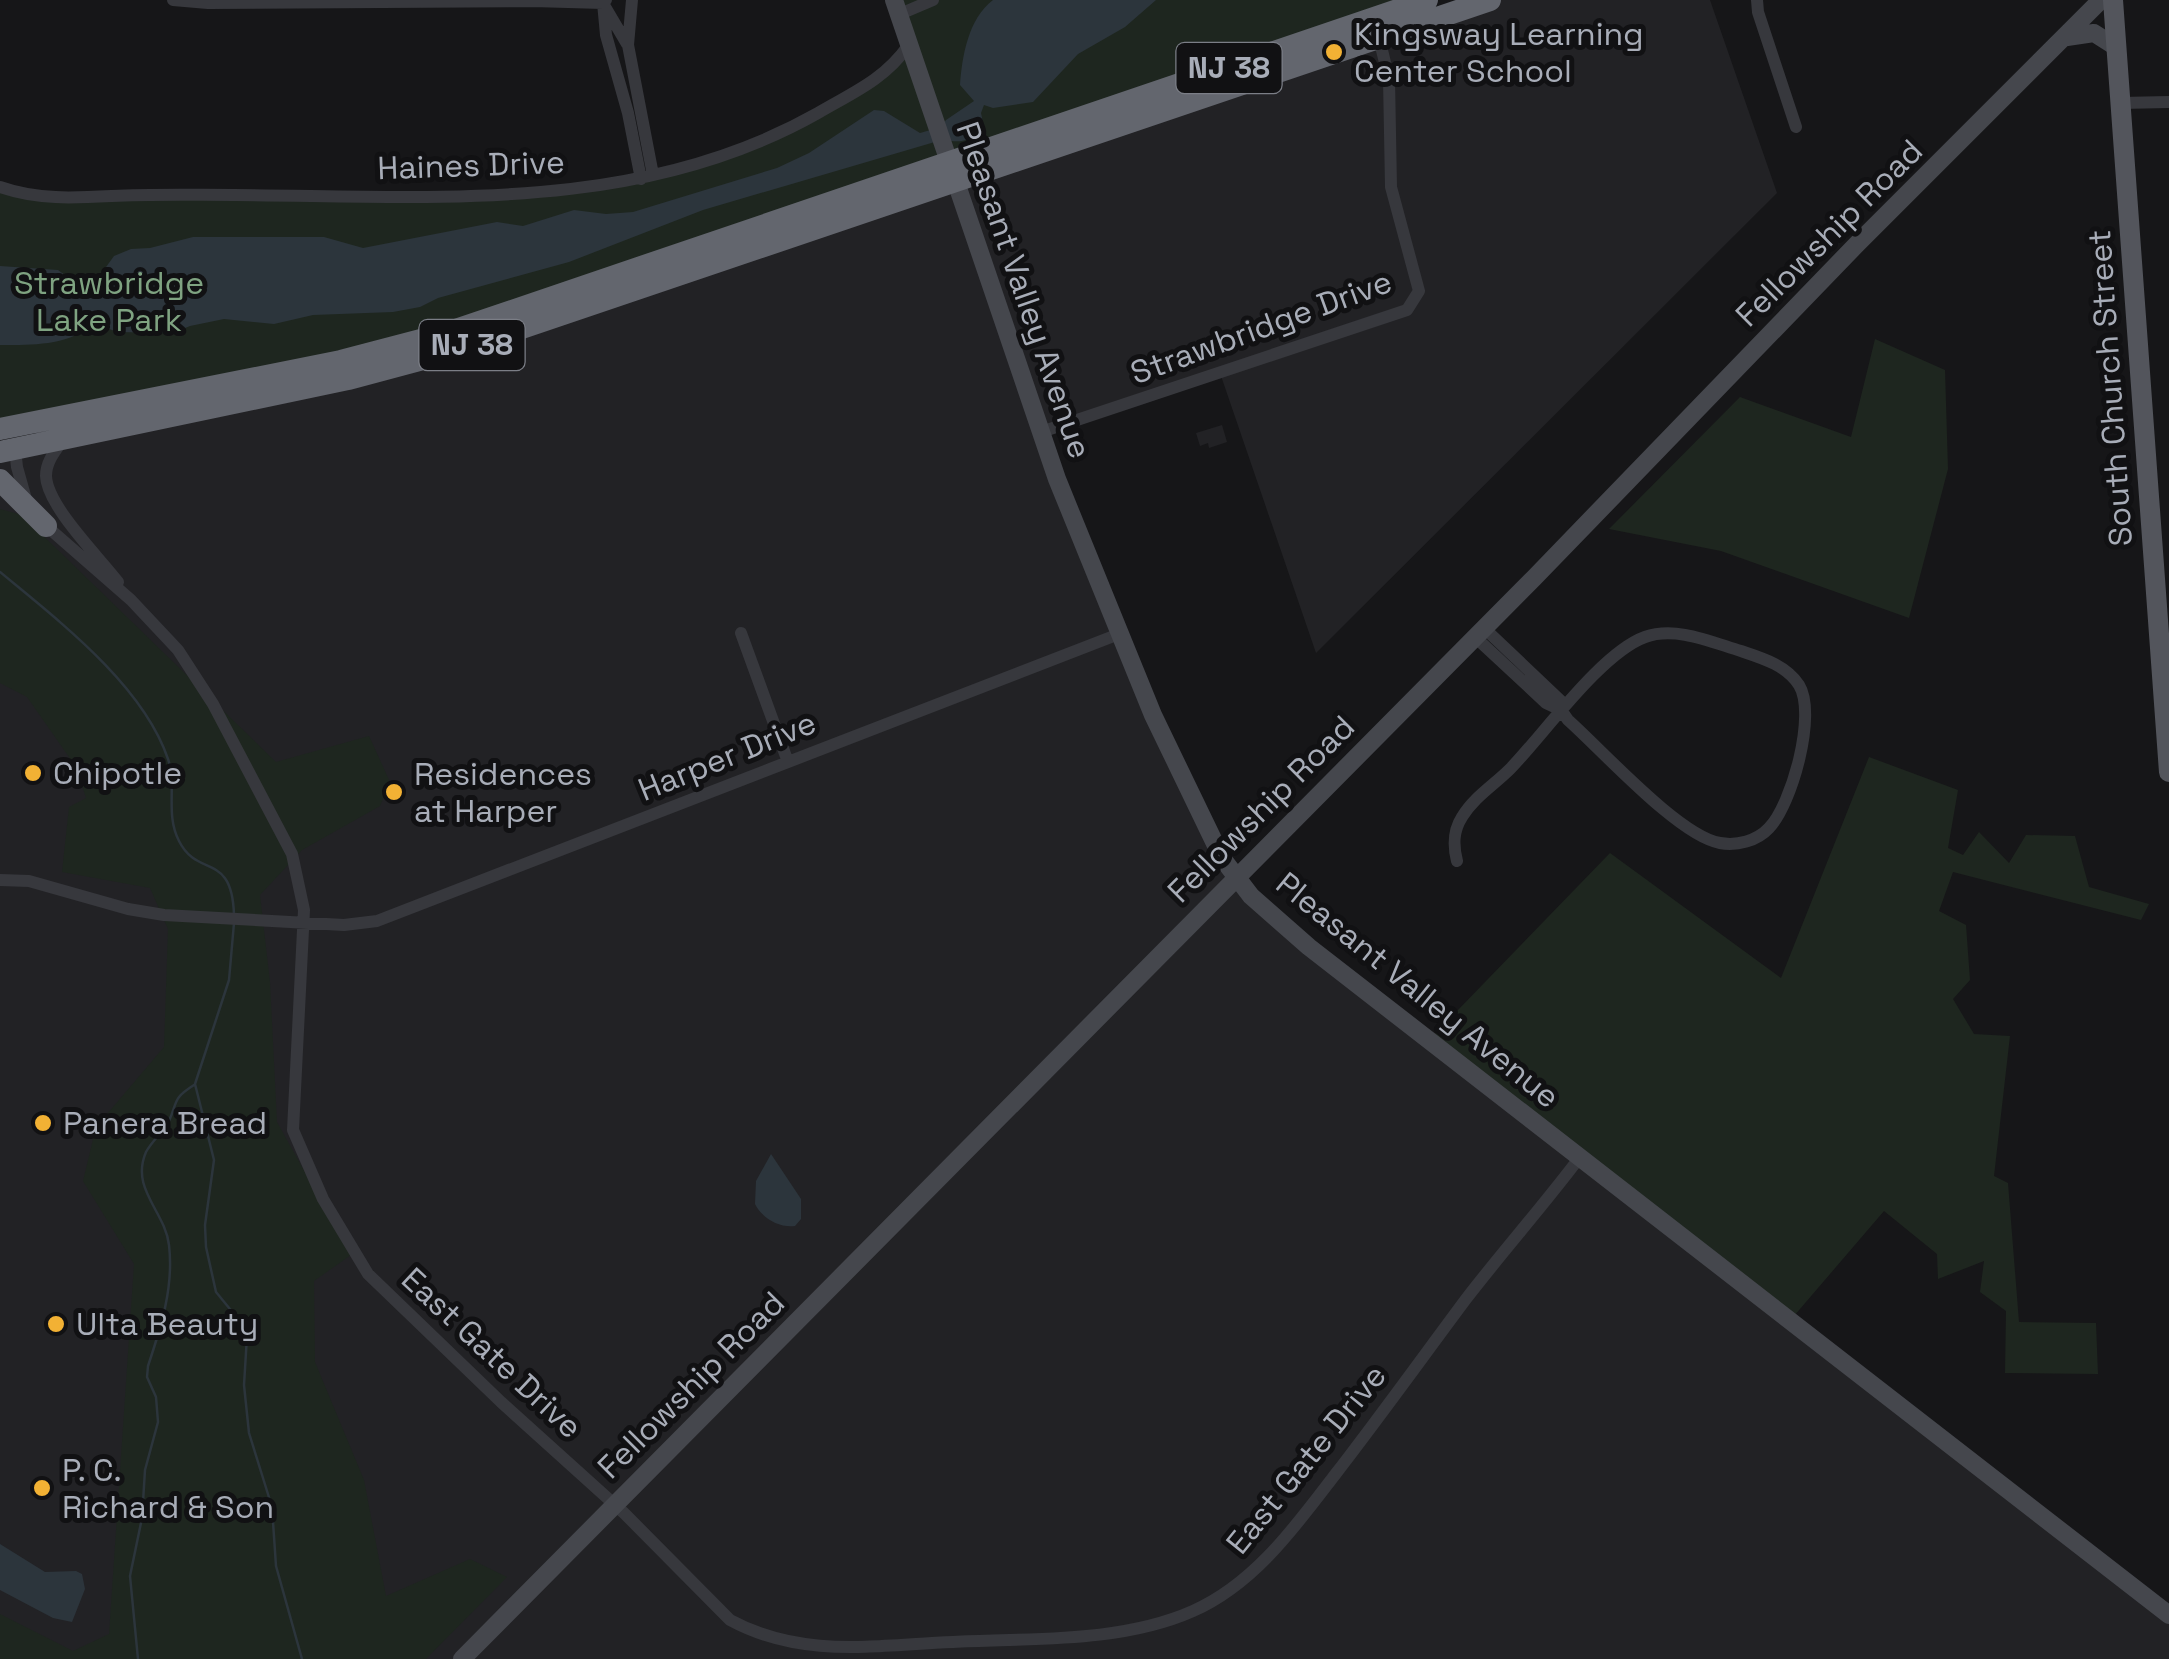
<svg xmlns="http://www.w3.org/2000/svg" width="2169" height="1659" font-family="'Space Grotesk',sans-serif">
<rect width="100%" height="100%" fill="#161618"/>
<path fill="#222225" d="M1490,0h220l67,193 -461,460 -96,-280 -178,59 165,397 55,77 907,707v46h-2169v-1207z
M1222,425l5,17 -18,6 -1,-5 -8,3 -4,-13z"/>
<path fill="#1e261f" d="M893,0h534l-921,314 -506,115v-243l29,9 541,-5 175,-41 142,-78 20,-24z
M1875,339l70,31 3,99 -39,149 -188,-67 -112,-22 131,-132 111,40z
M0,509l22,6 254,247 93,-26 21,46 -10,24 -78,44 -42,45 10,87 7,140 74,133 -37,26 1,81 49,118 22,116 84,-37 37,18 -81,82h-426v-45l73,37 36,-17 25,-370 -51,-83 13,-54 68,-80 4,-118 -18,-41 -88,-16 7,-65 17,-9 -10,-31 -49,-70 -27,-14z
M1869,757l89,33 -10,58 15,7 16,-23 30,31 17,-28 49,1 14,51 60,17 -8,16 -188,-48 -14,39 27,14 4,55 -17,19 21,35 36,2 -16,140 14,7 11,139 77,1 2,51 -93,-1 1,-62 -26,-19 4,-31 -46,18 -1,-25 -53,-43 -96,112 -361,-281 183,-189 171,125z"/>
<path fill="#2c353c" d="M993,0h163l-31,27 -47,27 -45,48 -40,6 -9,-3 -3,8 3,15c-9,11 -26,17 -39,11l-242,71 -134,52 -131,36 -18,9 -27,5 -80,3 -39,9 -50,-5 -34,7 -17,7 -56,-1 -23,-9c-24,23 -62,22 -94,22v-79l58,4 30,22 26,-36 17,-7 19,-1 43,-11h131l39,11 134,-26 26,4 51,-16 32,4 27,-2 144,-44 32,-15 65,-43 10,1 36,22 21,-6 5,-7 28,-19 -14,-16c2,-28 8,-66 33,-85z
M771,1154l30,45v20l-6,7c-16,2 -33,-8 -40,-22l1,-23z
M0,1544l45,28 31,-1 6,3 3,15 -13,33 -19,-4 -53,-28z"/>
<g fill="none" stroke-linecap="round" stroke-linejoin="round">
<path stroke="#2c353c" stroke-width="2.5" d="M0,572c59,49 143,113 168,187 9,27 -3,55 11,82 19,38 53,10 55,74
M234,923l-5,57 -34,104 19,76 -9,65 1,22 10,45 27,33 4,11 -3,49 5,48 23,74 4,59 26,93
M138,1659l-8,-83 12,-58 3,-48 13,-48 -2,-25 -9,-20 1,-11c13,-39 26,-79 21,-121 -4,-34 -39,-56 -23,-93 6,-11 17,-20 23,-31 9,-20 3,-22 25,-36"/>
<path stroke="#37383d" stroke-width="12" d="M173,0l35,3 325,-2 70,2
M606,0l-3,3 3,32 22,78 13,66
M632,0l-4,45 25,130
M1757,0l1,12 38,115
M604,5l23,39
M900,14l33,-14
M2120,103l49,-1
M0,187c37,13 74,11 112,9 40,-2 81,-1 122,-1 198,1 404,20 584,-82 34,-20 66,-33 90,-67
M1041,432l366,-122 12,-19 -28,-104 -2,-108 -10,-41
M63,440c-8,11 -17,22 -17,36 1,30 53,81 72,106
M15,449l2,18 9,32
M44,524l87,76 47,50 35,54 79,150 12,56 -11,220 30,69 45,75 133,128 123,111 106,107c72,39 145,25 223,22 78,-4 168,1 240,-31 61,-27 102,-84 141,-135 45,-58 88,-118 132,-177 37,-48 77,-93 114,-142
M741,633l47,129
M1474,636l72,67 15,7
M1457,861c-4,-16 -4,-30 5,-44 12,-20 32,-32 48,-48 34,-35 91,-116 135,-132 31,-11 66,5 96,14 21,7 45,14 58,34 18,29 -7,119 -30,143 -12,13 -32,18 -49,15 -41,-7 -118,-93 -152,-123l-7,-10v-9l-78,-74
M0,880l29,1 99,28 36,6 180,10 33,-4 742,-287"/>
<path stroke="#45474d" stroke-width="18" d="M894,0l163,479 96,236 69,143 29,38 58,51 860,668
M2067,37l27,-4 22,14
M462,1659l1072,-1081 323,-334 244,-244"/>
<path stroke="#53555c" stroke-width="20" d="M2113,0l56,772"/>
<path stroke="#63666e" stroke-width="22" d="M0,429l341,-68 103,-27 983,-334
M0,452l348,-73 112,-30 1030,-349
M0,480l46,46"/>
</g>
<g fill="#f2b134" stroke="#111113" stroke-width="4">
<circle cx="1334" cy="52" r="10"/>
<circle cx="33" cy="773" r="10"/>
<circle cx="394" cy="792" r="10"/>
<circle cx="43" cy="1123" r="10"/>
<circle cx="56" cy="1324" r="10"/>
<circle cx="42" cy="1488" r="10"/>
</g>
<g text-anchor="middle" stroke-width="10" stroke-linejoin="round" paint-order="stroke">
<g fill="#111113" stroke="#7b7e86" stroke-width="2.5">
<rect x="1176.5" y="43" width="105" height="50" rx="8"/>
<rect x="419.5" y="320" width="105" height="50" rx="8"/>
</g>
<g font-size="30" font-weight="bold" fill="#a8adb8">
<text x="1229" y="78">NJ 38</text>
<text x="472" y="355">NJ 38</text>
</g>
<g font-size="32" fill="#a8adb8" stroke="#111113" text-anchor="start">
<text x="1354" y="45">Kingsway Learning<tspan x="1354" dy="37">Center School</tspan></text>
<text x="53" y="784">Chipotle</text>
<text x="414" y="785">Residences<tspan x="414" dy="37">at Harper</tspan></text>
<text x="63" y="1134">Panera Bread</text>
<text x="76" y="1335">Ulta Beauty</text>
<text x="62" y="1481">P. C.<tspan x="62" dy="37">Richard &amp; Son</tspan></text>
</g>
<g font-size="32" fill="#a8adb8" stroke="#111113">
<text transform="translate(471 165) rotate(-2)" y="11">Haines Drive</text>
<text transform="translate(1829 233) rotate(-45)" y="11">Fellowship Road</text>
<text transform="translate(1024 290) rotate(71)" y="11">Pleasant Valley Avenue</text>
<text transform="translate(1261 327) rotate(-20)" y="11">Strawbridge Drive</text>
<text transform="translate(2110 388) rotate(-94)" y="11">South Church Street</text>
<text transform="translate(727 756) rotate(-22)" y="11">Harper Drive</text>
<text transform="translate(1261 809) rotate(-45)" y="11">Fellowship Road</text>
<text transform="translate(1418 990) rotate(39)" y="11">Pleasant Valley Avenue</text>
<text transform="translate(492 1353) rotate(43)" y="11">East Gate Drive</text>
<text transform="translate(691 1385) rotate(-45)" y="11">Fellowship Road</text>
<text transform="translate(1306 1459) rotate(-51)" y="11">East Gate Drive</text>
</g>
<g font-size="32" fill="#7fa381" stroke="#111113">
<text x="109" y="294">Strawbridge<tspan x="109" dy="37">Lake Park</tspan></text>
</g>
</g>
</svg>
